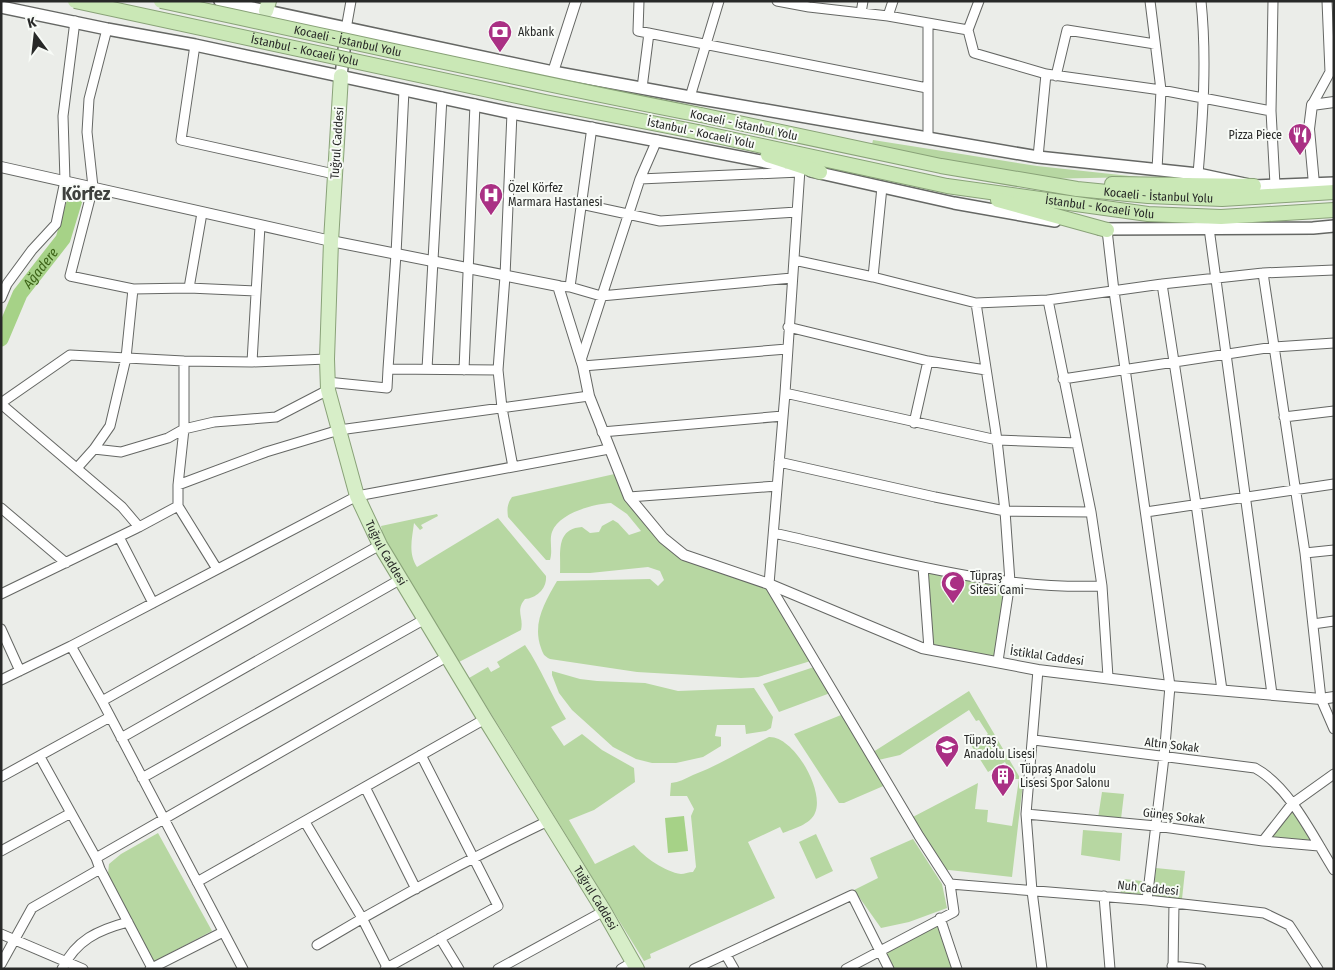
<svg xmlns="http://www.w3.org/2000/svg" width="1335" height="970" font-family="'Fira Sans Condensed',sans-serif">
<rect width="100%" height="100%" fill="#ebede9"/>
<path fill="#b7d7a2" d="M873,140l164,26 102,11 -99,2 -169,-30z
M619,473l10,24 55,58 85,29 45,76 -56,17 -17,1 -104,-6 -87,-13c-6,-3 -7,-5 -9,-11 -9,-25 4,-46 16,-67l93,-2 8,7 6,-6 -4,-9 -12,-4 -58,6h-30c1,-20 -5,-44 22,-46l8,6 9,-1 3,-6 11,-6 5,3 11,12 12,-4 -14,-17 -16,-11c-18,1 -52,10 -59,29 -3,9 1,19 -2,28h-4l-38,-43c-1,-8 -1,-13 4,-20z
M437,514l1,2 -17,9 2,3 -3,2 -6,-7c-2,16 -6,30 3,44l81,-49 48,58c1,13 -10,22 -21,23 -10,12 -1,18 -4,31l-62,32 -75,-121 -3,-15z
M923,567l87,15 -12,79 -69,-12z
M525,645c16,23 26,50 41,74l-15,8 13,19 18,-12 20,16 32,18 1,14 -41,28 -25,10 26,44 39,-19c10,12 31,27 47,29 3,0 8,-2 12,-2l3,-5 -5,-51 3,-7 -7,-13h-17l1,-13c8,-1 14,-4 22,-8 26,-10 51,-25 76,-38 25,-1 56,54 46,76 -4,11 -22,16 -32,20l-3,-6 -32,15 27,56 -125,56 1,4 -7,3 -175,-283 19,-11 3,5 9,-5 -3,-5z
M817,666l16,26 -54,20 -16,-28z
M552,671l28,8 17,2 48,2 33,8 76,-3 19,29 -2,11 -5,3 -20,3 -1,-9h-28l-2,11 6,1v9l-18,11 -27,6h-24l-16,-4 -23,-12 -41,-37 -13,-17 -7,-18z
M969,691l54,92 -11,94 -72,-8 -31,-50 69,-36 -3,26 13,1 -1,12 25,4 7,-47h-5l-9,-17 -17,10 -17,-27 17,-11 -9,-14 -3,1 -7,-11 -69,45 -26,6 14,23 -44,19h-5l-45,-69 52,-21 24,41z
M1102,792l22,2 -3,25 -23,-1z
M1292,804l27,42 -56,-5z
M1083,830l39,3 -2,28 -39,-6z
M158,833l54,98 -59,31 -45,-88 1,-10 12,-10z
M816,834l17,37 -17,8 -17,-37z
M913,839l29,45 5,24 -38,14 -28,6 -27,-38 24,-12 -8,-20z
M1156,868l29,3 -3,28 -29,-3z
M1124,879l18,2 -1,15 -21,-1z
M940,918l17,51h-68l-10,-19z"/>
<path fill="#a6d287" d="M684,816l4,35 -20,2 -3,-35z"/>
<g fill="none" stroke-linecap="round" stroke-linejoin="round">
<path stroke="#a6d287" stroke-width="15" id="s1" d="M1,339l19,-45 43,-55 14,-46"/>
<g stroke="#656764" stroke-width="11">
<path id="minor" d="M639,1l-1,30 289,57
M777,1l32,6 79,9 80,14
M979,1l-11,29 6,23 72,21 115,16 110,21
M1150,1l11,89 -4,80
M1273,1l-2,110 4,74
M861,13l2,-12
M888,16l5,-15
M107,29l-18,70 -2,33 6,55 -23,89 63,13 56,-1 13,-75
M346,29l5,-28
M195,45l-14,95 153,34
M1056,76l11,-46 88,14
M642,88l7,-55
M404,90l-8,164 -8,115 110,1
M690,97l29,-96
M1312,105l18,-33 -3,-71
M512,113l-7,163 -7,94 4,38 11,59
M928,137v-113
M1038,157l8,-83
M800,169l-15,224 -16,191 150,252 31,48 4,28 -108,57
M1198,174c5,-58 9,-115 3,-173
M640,179l160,-7
M581,204l79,17 137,-9
M1209,228l63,466
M1107,230l7,61 56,395 -6,71 -17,143
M794,260l79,17 103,26 72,-3 114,-16 101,-11 71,-3
M1263,273l42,280 16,146 13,30
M873,277l9,-90
M1162,284l34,220 26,186
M558,286l12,1 31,9 191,-18
M570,287l22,-160
M189,288l67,3
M1,298l6,-14 25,-34 24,-26 9,-43 -2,-65 12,-95
M1048,300l43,212 11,74 6,91
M976,303l21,137 8,71 5,71 -12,79
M788,327l140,34 58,9
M581,360l59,-181 17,-39
M184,361v68l-6,56v21l39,63
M252,362l8,-136
M583,366l204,-17
M427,369l15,-272
M464,370l11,-266
M1063,379l211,-32 60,-4
M327,382l60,6 1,-19
M785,393l212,47 80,3
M1,403l69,-48 114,6 68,1 75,-3
M1,404l121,103 17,20
M1284,417l50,-6
M914,423l14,-62
M602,432l181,-16
M94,449l27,3 47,-14 16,-9 30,-7 62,-5 52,-27
M779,462l156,35 70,14 86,1
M77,468l17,-19 16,-23 16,-68 7,-69
M178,485l88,-33 73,-22 250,-34
M629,497l148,-11
M1,508l65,55
M1146,512l188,-28
M774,533c107,24 217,57 328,53
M119,537l34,66
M1305,553l29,-3
M923,567l6,82
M1,594l138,-67 39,-21
M1313,624l21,-3
M1,629l19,42
M71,646l31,55 141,268
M1038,670l-12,144 6,77 10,78
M1,680l70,-34 286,-150 252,-47
M102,701l278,-156
M121,738l280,-159
M1034,740l221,28c35,19 58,69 79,102
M40,757l56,101 4,11 52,99
M1,777l109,-60
M142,778l283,-159
M365,787l51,102
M1026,814l130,12 107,15 56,5
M305,822l57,96 25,49
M1263,841l29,-37 42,-30
M1,851l70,-38
M96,858l352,-202
M197,882l288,-163
M950,884l197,16 117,13 25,12 29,44
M1104,896l6,73
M940,918l17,51
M1,934l82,35
M440,938l19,31
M317,945c75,-45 152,-86 231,-124
M726,955l8,14
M1,964l31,-56 68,-39
M1172,966l29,3
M62,969c14,-29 36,-39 66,-47
M150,969l73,-37
M385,969l113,-63 -77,-151
M498,969l106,-58
M621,969l12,-7
M694,969l158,-74 37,74
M1173,969l1,-66"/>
</g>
<g stroke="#656764" stroke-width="12">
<path id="tertiary" d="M553,72l23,-71
M1,167l330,74 227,45 25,80 6,30 40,101 34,41 21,17 85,29 153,64 116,22 132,16 151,13 13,-2
M1314,184l-5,-55 3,-24 22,-3"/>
</g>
<g stroke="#656764" stroke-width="14">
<path id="secondary" d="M220,1l333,71 137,25 348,60 160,17 56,12 80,-3
M1,7l106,22 88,16 317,68 269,52
M341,76l5,-43
M811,171l143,32 101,18
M1100,229l213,-1 21,-2"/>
</g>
<g stroke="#89a278" stroke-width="16">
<g id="primary">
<path d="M266,11l3,-10"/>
<path id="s2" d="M341,76l-10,165 -4,118 1,31 29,106 23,49 105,174 119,192 33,58"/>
</g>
</g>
<g stroke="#89a278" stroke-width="16">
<g id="trunk">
<path id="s3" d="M701,115l240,51 136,23 71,7 74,3 112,-7"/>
<path id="s4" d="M698,132l249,54 201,28 73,3 113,-7"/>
<path d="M768,155l52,17"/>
<path d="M1112,184l142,2"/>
<path d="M998,200l109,30"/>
</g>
</g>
<use href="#minor" stroke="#fff" stroke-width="9"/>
<use href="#tertiary" stroke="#fff" stroke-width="10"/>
<use href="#secondary" stroke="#fff" stroke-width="11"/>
<use href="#primary" stroke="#d7eec8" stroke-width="14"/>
<use href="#trunk" stroke="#cae8b6" stroke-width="14"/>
<g stroke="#89a278" stroke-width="16" stroke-linecap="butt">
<g id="trunk-bridge">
<path id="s5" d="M75,1l470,101 153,30"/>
<path id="s6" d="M161,1c180,38 359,79 540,114"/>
</g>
</g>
<use href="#trunk-bridge" stroke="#cae8b6" stroke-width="14"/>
</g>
<defs>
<g id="bank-pin" transform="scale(1.25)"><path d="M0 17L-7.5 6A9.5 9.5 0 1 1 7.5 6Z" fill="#aa3084" stroke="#f8fbf7"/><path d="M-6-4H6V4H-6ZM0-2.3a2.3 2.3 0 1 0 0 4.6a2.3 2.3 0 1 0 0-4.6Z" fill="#fff"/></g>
<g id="restaurant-pin" transform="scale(1.25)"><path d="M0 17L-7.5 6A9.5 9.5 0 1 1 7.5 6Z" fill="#aa3084" stroke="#f8fbf7"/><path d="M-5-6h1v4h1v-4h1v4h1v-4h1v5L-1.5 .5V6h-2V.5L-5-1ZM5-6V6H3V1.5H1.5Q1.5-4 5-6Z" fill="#fff"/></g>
<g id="hospital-pin" transform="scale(1.25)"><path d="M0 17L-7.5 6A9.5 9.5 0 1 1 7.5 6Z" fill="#aa3084" stroke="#f8fbf7"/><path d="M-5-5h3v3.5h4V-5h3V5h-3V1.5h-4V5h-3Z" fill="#fff"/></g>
<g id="mosque-pin" transform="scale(1.25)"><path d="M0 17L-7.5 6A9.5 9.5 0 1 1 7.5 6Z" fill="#aa3084" stroke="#f8fbf7"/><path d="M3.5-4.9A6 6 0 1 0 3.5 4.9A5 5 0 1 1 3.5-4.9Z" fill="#fff"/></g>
<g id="school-pin" transform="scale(1.25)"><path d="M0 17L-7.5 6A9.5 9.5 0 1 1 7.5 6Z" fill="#aa3084" stroke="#f8fbf7"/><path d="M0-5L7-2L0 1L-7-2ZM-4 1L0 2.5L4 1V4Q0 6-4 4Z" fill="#fff"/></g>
<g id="building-pin" transform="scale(1.25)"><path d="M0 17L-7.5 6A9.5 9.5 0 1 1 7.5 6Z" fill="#aa3084" stroke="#f8fbf7"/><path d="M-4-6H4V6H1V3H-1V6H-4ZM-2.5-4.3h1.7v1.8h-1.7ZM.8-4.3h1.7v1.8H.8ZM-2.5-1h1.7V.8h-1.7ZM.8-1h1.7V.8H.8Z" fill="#fff"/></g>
</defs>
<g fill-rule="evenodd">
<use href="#bank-pin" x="500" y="32"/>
<use href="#restaurant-pin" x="1300" y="135"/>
<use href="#hospital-pin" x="491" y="195"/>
<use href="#mosque-pin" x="953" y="583"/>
<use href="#school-pin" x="947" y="747"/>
<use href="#building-pin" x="1003" y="776"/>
</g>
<g text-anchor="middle" stroke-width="4" stroke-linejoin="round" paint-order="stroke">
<g font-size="12" fill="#282928" stroke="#f8fbf7" text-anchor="start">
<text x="518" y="36">Akbank</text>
<text x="1282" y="139" text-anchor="end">Pizza Piece</text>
<text x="508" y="192">Özel Körfez<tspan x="508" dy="14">Marmara Hastanesi</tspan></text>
<text x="970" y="580">Tüpraş<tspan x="970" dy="14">Sitesi Cami</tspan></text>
<text x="964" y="744">Tüpraş<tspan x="964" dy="14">Anadolu Lisesi</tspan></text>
<text x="1020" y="773">Tüpraş Anadolu<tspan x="1020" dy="14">Lisesi Spor Salonu</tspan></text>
</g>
<g font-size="12" fill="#282928" stroke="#f8fbf7">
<text dy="4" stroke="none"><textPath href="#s6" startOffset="191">Kocaeli - İstanbul Yolu</textPath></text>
<text dy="4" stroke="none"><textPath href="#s5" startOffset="235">İstanbul - Kocaeli Yolu</textPath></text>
<text transform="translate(744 125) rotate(12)" y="4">Kocaeli - İstanbul Yolu</text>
<text transform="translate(701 133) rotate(12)" y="4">İstanbul - Kocaeli Yolu</text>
<text transform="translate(337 143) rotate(-86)" y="4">Tuğrul Caddesi</text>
<text dy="4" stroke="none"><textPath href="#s3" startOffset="465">Kocaeli - İstanbul Yolu</textPath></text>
<text dy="4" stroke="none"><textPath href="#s4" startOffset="409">İstanbul - Kocaeli Yolu</textPath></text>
<text dy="4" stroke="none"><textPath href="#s2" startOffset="488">Tuğrul Caddesi</textPath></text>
<text transform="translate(1047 656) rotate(8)" y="4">İstiklal Caddesi</text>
<text transform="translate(1172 745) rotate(7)" y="4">Altın Sokak</text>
<text transform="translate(1174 816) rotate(7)" y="4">Güneş Sokak</text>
<text transform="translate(1148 888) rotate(6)" y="4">Nuh Caddesi</text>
<text dy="4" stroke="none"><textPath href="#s2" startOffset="892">Tuğrul Caddesi</textPath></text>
</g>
<g font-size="14" font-style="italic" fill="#3c6317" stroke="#f8fbf7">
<text dy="5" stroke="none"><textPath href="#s1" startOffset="82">Ağadere</textPath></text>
</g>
<g font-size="18" font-weight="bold" fill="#3e403d" stroke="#f8fbf7">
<text x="86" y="200">Körfez</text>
</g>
</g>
<rect width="1335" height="970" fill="none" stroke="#282928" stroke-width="5"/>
<g transform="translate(35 35) rotate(345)" stroke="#f8fbf7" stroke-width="4" paint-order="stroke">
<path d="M0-4L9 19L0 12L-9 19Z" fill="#282928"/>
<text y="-8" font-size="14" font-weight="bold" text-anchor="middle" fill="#282928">K</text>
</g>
</svg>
